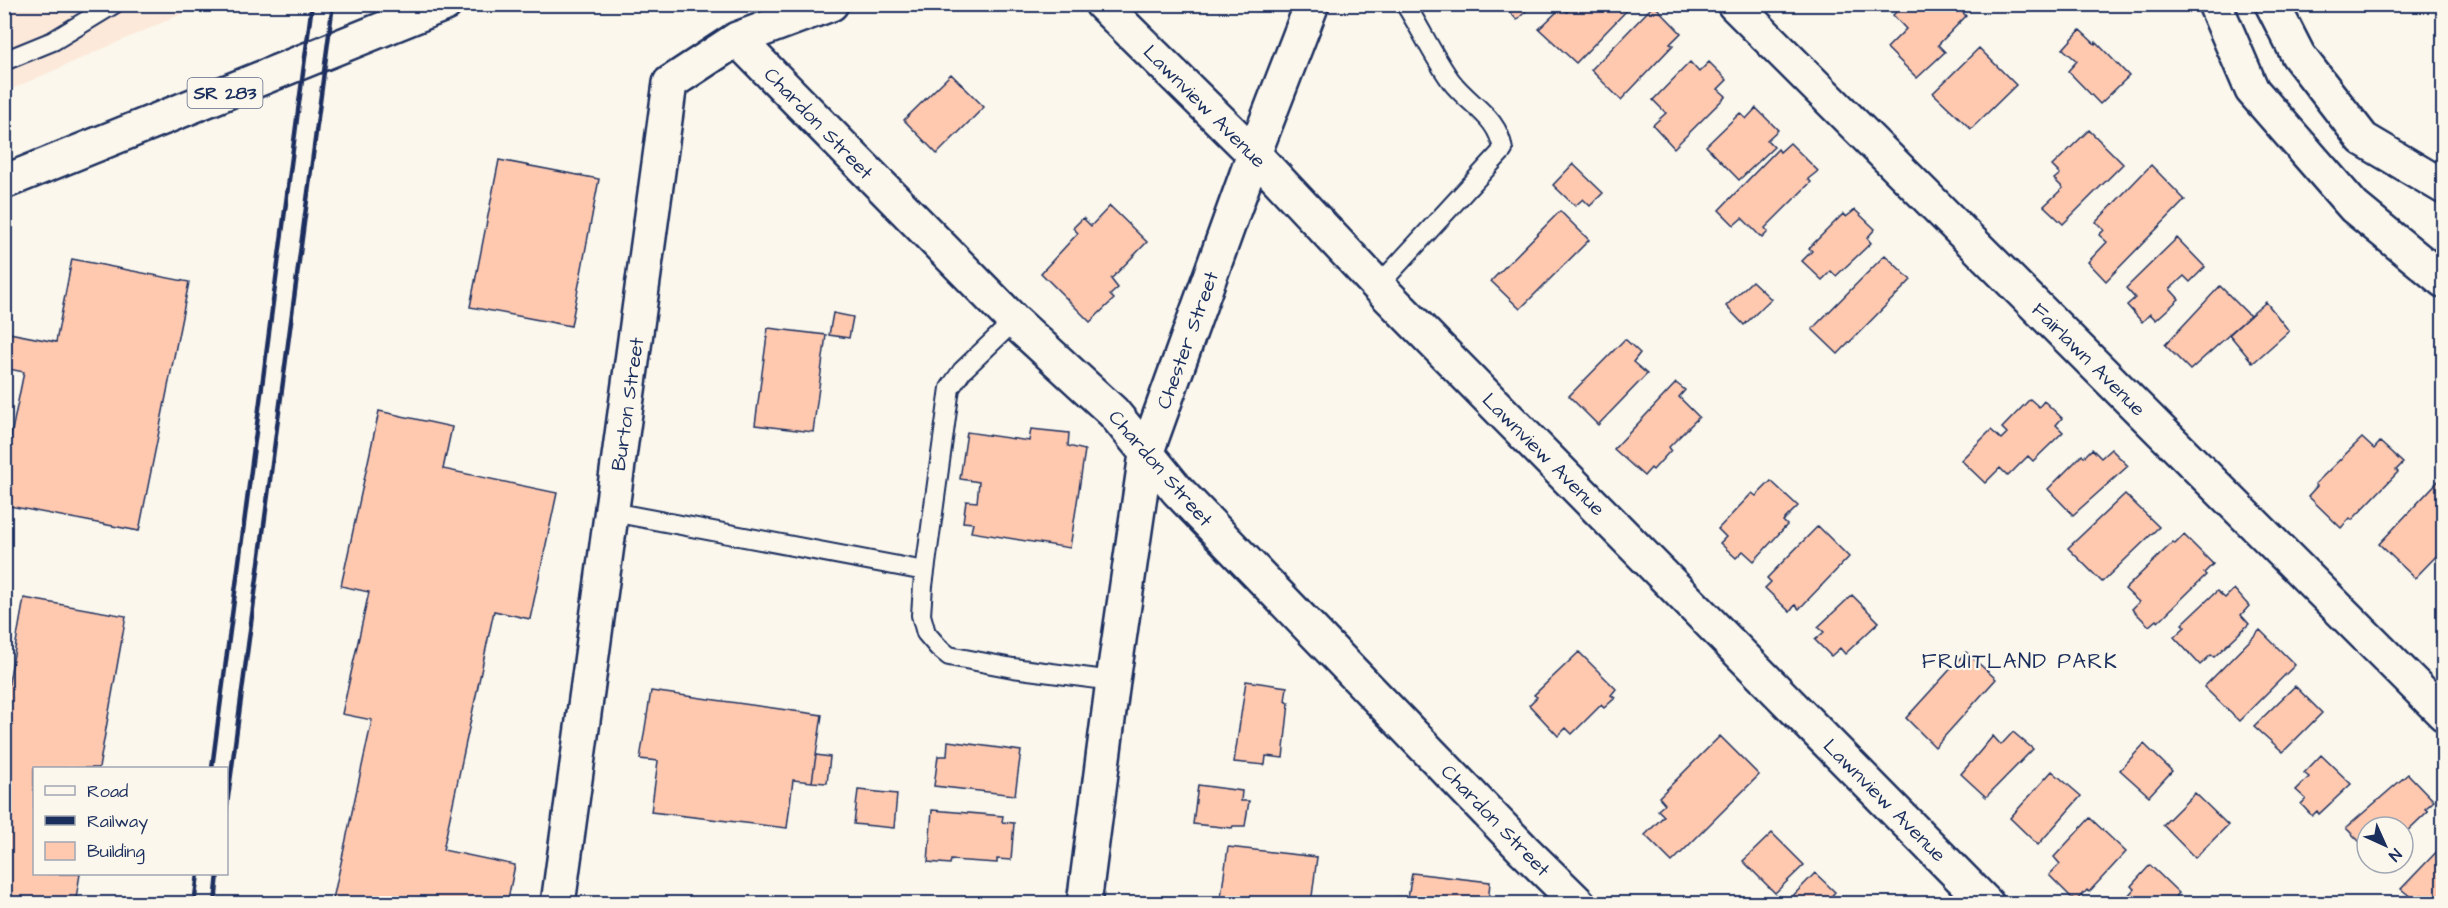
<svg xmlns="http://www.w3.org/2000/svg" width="2448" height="908" font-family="'Architects Daughter',sans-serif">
<rect width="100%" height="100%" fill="#fbf7ec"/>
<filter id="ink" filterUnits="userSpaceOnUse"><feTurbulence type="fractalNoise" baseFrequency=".0167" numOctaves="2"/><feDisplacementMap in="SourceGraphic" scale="12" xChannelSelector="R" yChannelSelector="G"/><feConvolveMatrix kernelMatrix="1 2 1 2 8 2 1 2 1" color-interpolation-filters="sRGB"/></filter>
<g filter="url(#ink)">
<path fill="#fce9da" d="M5,5h197l-197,87z"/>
<path fill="#ffc9b0" stroke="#1b2f5e" stroke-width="1.5" d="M1502,4h31l-16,16z
M1573,4h59v1l-56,58 -37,-34 23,-22 5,5z
M1904,4h51l11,12 -28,29 7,7 -28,26 -30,-30 19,-19 -13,-14z
M1654,5l27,28 -11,11 3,1 -52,55 -30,-30z
M2080,30l15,14 1,-2 33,34 -29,28 -32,-33 9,-10 -14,-12z
M1979,48l37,37 -45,44 -38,-36z
M1690,62l9,10 10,-10 18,18 -9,9 8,7 -52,52 -21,-23 13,-12 -13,-13z
M951,74l33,33 -47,47 -33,-34z
M1756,108l22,22 -11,10 7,7 -35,33 -33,-34 34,-33 6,6z
M2089,130l34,34 -60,60 -19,-18 19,-18 -9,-9 6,-5 -8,-8z
M1790,143l28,28 -10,8 3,3 -46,46 3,4 -6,6 -20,-20 -8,7 -15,-15 59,-61 2,3z
M499,160l100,19 -28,147 -101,-19z
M1573,164l30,29 -13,13 -7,-7 -8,7 -22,-21z
M2151,165l34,35 -79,81 -18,-19 19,-20 -8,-7 5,-5 -8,-8z
M1110,206l37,36 -36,37 7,9 -8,7 4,4 -24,23 -49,-49 37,-40 -5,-5 10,-10 8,8z
M1855,210l20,19 -8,9 4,5 -35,33 -5,-5 -9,9 -20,-19 10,-10 -3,-3 34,-34 3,3z
M1560,211l29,29 -69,69 -29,-28z
M2177,238l28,29 -15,15 -6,-6 -14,13 9,10 -23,21 -6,-6 -8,8 -15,-17 8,-7 -9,-10z
M1885,255l26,25 -73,74 -26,-25z
M72,259l117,23 -50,249 -135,-26v-35l20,-98 -20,-4v-36l52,10z
M1752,281l19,18 -27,26 -18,-19z
M2220,286l30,30 -60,54 -25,-25z
M2266,302l23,29 -36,32 -24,-29z
M833,313l20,4 -4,21 -20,-3z
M768,328l58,7 -13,97 -58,-7z
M1625,339l15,14 -7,9 14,12 -49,51 -29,-29z
M1676,383l9,7 -6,7 20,20 -30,30 2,3 -18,20 -2,-2 -7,8 -30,-27z
M2030,399l9,8 5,-6 18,17 -6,7 7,7 -30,29 -5,-5 -20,20 -8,-8 -15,15 -24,-23 30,-30 10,9 6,-6 -5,-5z
M379,411l73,16 -9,42 114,24 -27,126 -36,-8 -51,239 72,15 -8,39h-175l40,-184 -30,-6 27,-122 -28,-6z
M1031,429l38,4 -1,13 17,4 -15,98 -99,-16 2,-9 -10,-1 3,-21 11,1 2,-20 -19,-3 7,-47 62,9z
M2362,438l12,11 6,-7 23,21 -7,7 2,2 -46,48 -2,-2 -9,10 -33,-32 9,-10 -2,-2z
M2092,449l9,9 10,-9 17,17 -55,49 -25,-26 34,-34 2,2z
M2444,475v73l-29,30 -36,-34z
M1771,481l27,25 -15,15 4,4 -33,36 -11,-10 -7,7 -16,-15 6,-6 -8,-8 34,-36 4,3z
M2125,494l34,33 -57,55 -34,-34z
M1818,526l31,31 -50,52 -4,-4 -5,7 -25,-24 6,-6 -4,-4z
M2184,535l29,29 -9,9 2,2 -48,47 -2,-2 -7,6 -17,-17 7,-7 -14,-13 48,-47 2,2z
M2234,589l15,17 -8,9 8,9 -35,33 -3,-2 -11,10 -26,-28 11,-10 -3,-3 35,-33 8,7z
M1852,595l27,27 -34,32 -5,-6 -9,8 -16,-16 9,-8 -6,-5z
M24,598l102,18 -27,152h-65v106h46l-5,30h-71v-194z
M2260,630l35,35 -56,56 -35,-34z
M1579,652l37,37 -5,6 4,3 -11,10 -3,-3 -29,29 -6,-6 -8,8 -29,-31 8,-8 -3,-2z
M1966,652l30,27 -61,68 -29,-29z
M1246,681l41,6 -2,14 4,2 -6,55 -17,-2 -1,9 -31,-3z
M2295,686l27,27 -39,39 -29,-26z
M651,691l171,24 -10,67 -19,-2 -6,48 -136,-16 7,-51 -18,-2z
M2013,732l20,17 -47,48 -25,-23 32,-38 8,9z
M1720,736l39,39 -87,87 -27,-27 19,-19 -6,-6 7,-6 -6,-7z
M948,741l73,10 -6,44 -81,-9 4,-30h9z
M2144,744l28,27 -23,25 -29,-26z
M816,755l14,2 -3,26 -15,-1z
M2321,755l30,29 -32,30 -2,-3 -5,5 -11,-12 5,-5 -10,-9 13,-13 -5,-4z
M2052,771l29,25 -43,49 -28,-27z
M2408,774l26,27 -9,8 3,2 -25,24v-8h-36v22l-21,-21z
M1198,785l44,6 -1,10h8l-4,25h-12l-1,2 -39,-4z
M858,790l39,4 -3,34 -40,-4z
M2195,793l33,32 -33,33 -32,-33z
M932,810l71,6 -1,6 12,1 -3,37 -14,-1v4l-46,-3 -1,4 -22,-2z
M2090,818l36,34 -37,40 -2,-2 -11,12 -27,-27 11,-11 -6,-7z
M1772,833l32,32 -29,28 -32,-32z
M2443,845l1,59h-14l-8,-9 -6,6 -15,-12z
M1228,847l89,10 -6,47h-91z
M2150,865l29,28 -9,11h-49l13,-15 -3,-3z
M1412,873l78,9 -2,22h-93l1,-7 12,1z
M1815,873l20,19 -7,8 4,4h-47z"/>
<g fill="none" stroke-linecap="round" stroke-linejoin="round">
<g stroke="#1b2f5e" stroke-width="22">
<path id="lane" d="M4,61l49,-20 61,-37
M1378,286l125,-136c-5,-34 -33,-44 -52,-69 -18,-25 -30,-52 -46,-77
M1014,321l-52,50 -12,17 -27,198 -2,29 5,18 12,14 11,9 64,12 100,13
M612,512l313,59"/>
</g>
<g stroke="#1b2f5e" stroke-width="38">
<path id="street" d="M1102,4l152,150 124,132 609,618
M1734,4l710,710
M737,39l277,282 99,91 64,78 347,360 55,54
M558,904l112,-821 67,-44 94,-35
M1084,904l29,-223 33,-227 108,-300 58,-150"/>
</g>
<g stroke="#1b2f5e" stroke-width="38">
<path id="primary" d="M4,182l441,-178"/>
</g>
<g stroke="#1b2f5e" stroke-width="38">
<path id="highway" d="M2215,4l37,86 102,117 90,74
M2272,4l26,51 65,84 81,48"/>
</g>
<use href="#lane" stroke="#fbf7ec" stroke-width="18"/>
<use href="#street" stroke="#fbf7ec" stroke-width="33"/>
<use href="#primary" stroke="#fbf7ec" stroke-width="33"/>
<use href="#highway" stroke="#fbf7ec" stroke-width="33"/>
<path stroke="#1b2f5e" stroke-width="4.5" d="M212,768l100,-764
M226,812l107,-808
M194,904l4,-30
M215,904l3,-30"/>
</g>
</g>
<g text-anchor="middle" stroke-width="4.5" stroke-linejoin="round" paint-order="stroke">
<rect fill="#fbf7ec" stroke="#5e6b89" stroke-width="1.5" x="187.5" y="78" width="75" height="30" rx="4.5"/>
<g font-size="18" font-weight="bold" fill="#1b2f5e">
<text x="225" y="99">SR 283</text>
</g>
<g font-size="20" fill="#1b2f5e" stroke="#fbf7ec">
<text transform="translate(1205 106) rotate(45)" y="7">Lawnview Avenue</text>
<text transform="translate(819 123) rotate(46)" y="7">Chardon Street</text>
<text transform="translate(1187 340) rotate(-70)" y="7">Chester Street</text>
<text transform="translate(2089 359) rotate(45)" y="7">Fairlawn Avenue</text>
<text transform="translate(627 404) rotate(-82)" y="7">Burton Street</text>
<text transform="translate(1544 454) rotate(45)" y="7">Lawnview Avenue</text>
<text transform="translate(1161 468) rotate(49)" y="7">Chardon Street</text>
<text transform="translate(1885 800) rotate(45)" y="7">Lawnview Avenue</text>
<text transform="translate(1496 820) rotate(46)" y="7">Chardon Street</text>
</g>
<g font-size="21" letter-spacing="1.5" fill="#1b2f5e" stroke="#fbf7ec">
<text x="2020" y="668">FRUITLAND PARK</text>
</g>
</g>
<rect width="2448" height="908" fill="none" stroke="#fbf7ec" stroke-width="24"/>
<rect x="12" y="12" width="2424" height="884" fill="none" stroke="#1b2f5e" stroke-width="2" filter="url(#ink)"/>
<rect x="33" y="767" width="195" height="108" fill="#fbf7ec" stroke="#a1a7b3" stroke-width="1.5"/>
<rect x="45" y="786" width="30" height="9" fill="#fbf7ec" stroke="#a1a7b3" stroke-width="1.5"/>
<text x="87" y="797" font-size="18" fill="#1b2f5e">Road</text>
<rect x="45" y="816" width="30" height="9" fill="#1b2f5e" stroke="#a1a7b3" stroke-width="1.5"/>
<text x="87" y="827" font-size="18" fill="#1b2f5e">Railway</text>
<rect x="45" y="842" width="30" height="18" fill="#ffc9b0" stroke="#a1a7b3" stroke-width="1.5"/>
<text x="87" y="857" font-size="18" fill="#1b2f5e">Building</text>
<g transform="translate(2385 845) rotate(135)"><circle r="28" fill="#fbf7ec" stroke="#a1a7b3" stroke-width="1.5"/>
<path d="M0-4.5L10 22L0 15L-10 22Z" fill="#1b2f5e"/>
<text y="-9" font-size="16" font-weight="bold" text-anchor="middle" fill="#1b2f5e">N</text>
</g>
</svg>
